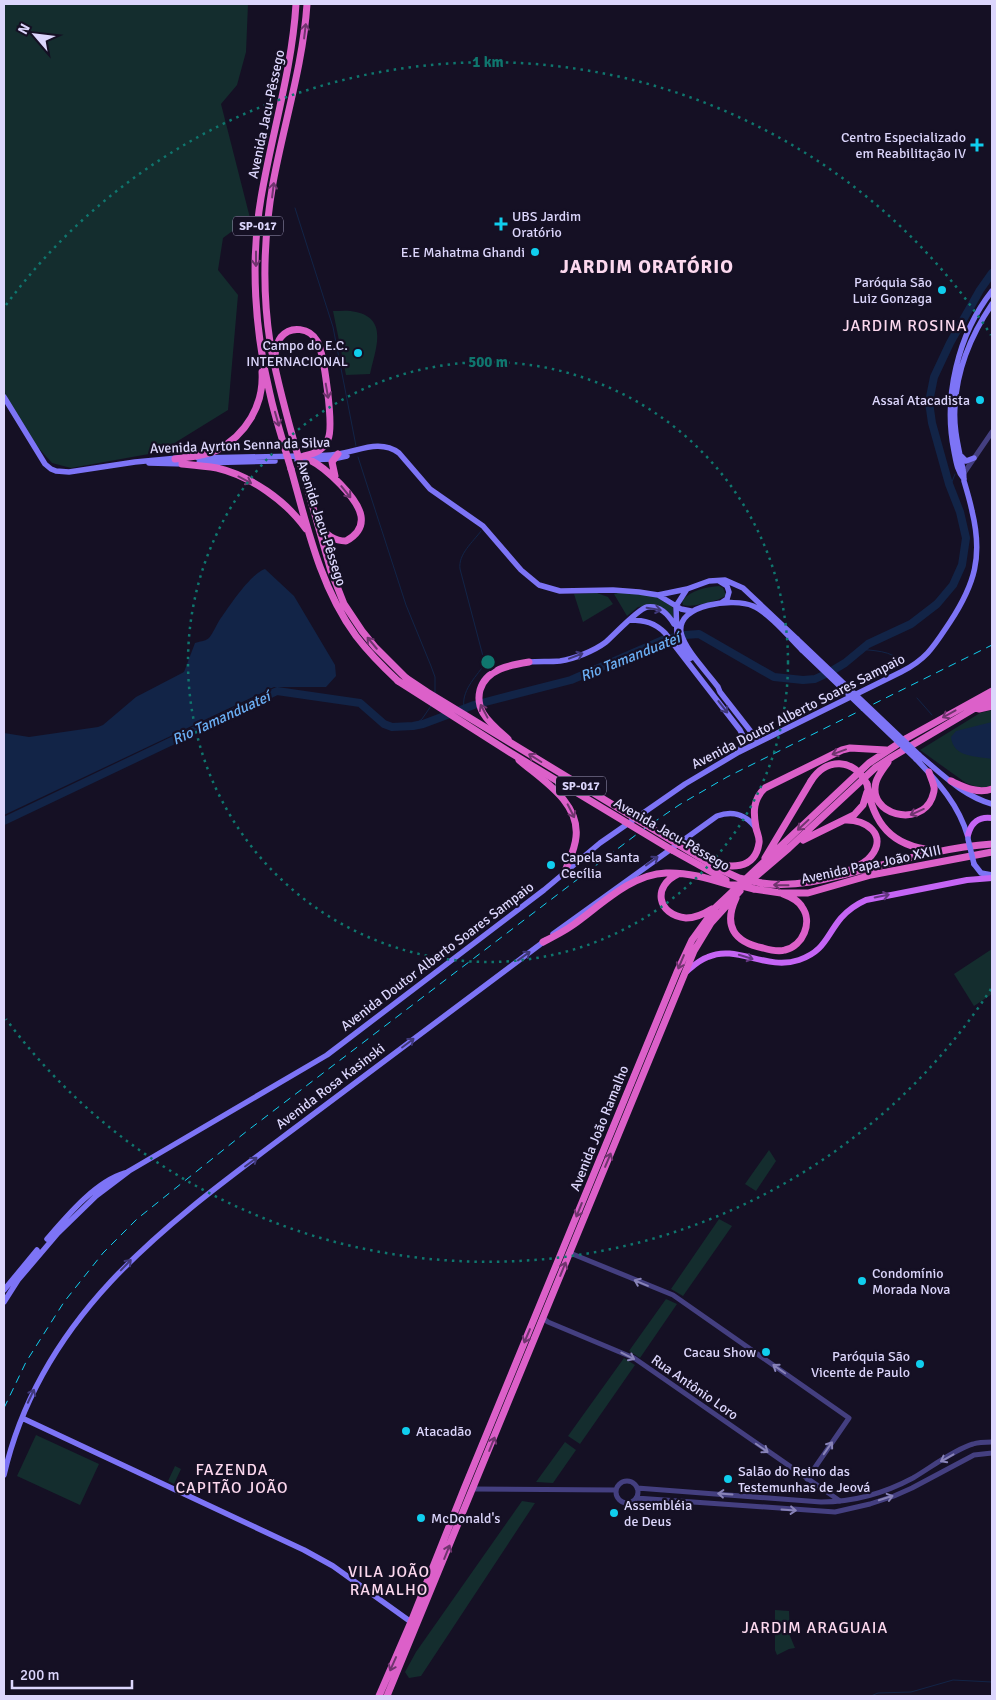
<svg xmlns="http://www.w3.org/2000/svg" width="996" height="1700" font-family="Signika,sans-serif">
<rect width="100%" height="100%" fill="#151024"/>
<path fill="#142d2e" d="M4,4h244l-2,48 -9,33 -16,19 29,114 -27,20 -5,32 20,25 -10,115 -68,42 -89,16 -19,-5 -33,-37 -15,-25z
M333,311c7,0 16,-1 23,1 33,7 19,38 14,62l-24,1z
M719,586l4,2 3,7c-5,6 -36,13 -43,10l-1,-4c8,-11 25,-14 37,-15z
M619,592c19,2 41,1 54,16l1,11 -22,-14 -14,2 -11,9 -13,-22z
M597,593l11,4 5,7 -30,18 -9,-28z
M992,710v75l-9,4 -17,-6 -46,-33 60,-37z
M992,949v45l-18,12 -20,-32z
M769,1150l7,11 -20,30 -11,-7z
M719,1219l13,7 -49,70 -12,-7z
M666,1299l11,5 -37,54 -11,-7z
M624,1358l11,7 -55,79 -12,-8z
M36,1435l63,29 -19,41 -63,-29z
M565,1442l11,8 -23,33 -17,-1z
M175,1466l6,3 -7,15 -6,-3z
M522,1501l13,2 -114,173 -12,2 -4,-6 11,-20z
M775,1610l14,1 1,25 5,12 -6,1 -12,6 -2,-5z"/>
<path fill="#122447" d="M265,569l29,27 41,69 1,11 -10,11h-52l-270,128v-82l25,4 69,-10 5,-2 33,-28 48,-25 11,-29c5,-2 9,-1 14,-5 4,-5 7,-12 10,-17 9,-13 31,-47 46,-52z
M992,722v37c-15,-3 -39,-1 -41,-22l5,-6z"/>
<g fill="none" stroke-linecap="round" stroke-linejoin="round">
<path stroke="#122447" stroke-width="1" d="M295,208l38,119 23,119
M358,457l48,148 25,61 4,11v16
M950,487l5,-13
M859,649c14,2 33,1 42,13
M917,698l15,17
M464,708c-3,-17 11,-30 20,-43v-5l-24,-91c-2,-15 13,-27 21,-38
M413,726l9,-7 9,-13
M871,1696l7,-3 33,-1 42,-12 39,2"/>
<path stroke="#122447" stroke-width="8" d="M4,821l273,-130 83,12 24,21 8,3 21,-1 10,-2 51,-19 97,-25 92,-40 22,-5 14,-1 75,43 29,3 12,-1 15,-7 15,-9 23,-19 43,-20 26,-20 16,-19 9,-20 4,-27 -6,-26 -11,-28 -17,-61 -3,-21 5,-25 16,-34 30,-53 12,-17"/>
<path stroke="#443f80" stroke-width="5" d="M962,473h2l28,-41
M570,1253l103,42 176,123 -42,61
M543,1318l5,4 86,36 206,143
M616 1492a11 11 0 1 1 22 0a11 11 0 1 1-22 0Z
M637,1488l184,14c31,0 64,-9 92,-24 17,-10 42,-29 60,-34 6,-2 13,-2 19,-2
M473,1489l143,1
M636,1498l199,14 35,-8 24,-8 18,-8 62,-33 18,-2"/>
<path stroke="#7d74f6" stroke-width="5.5" d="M4,397l41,67 6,5 5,2 13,1 66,-10 43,-4
M960,455l6,6 8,-3
M310,456c9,-1 19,0 28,-2 21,-3 42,-15 61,-1l31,36 53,37 38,44 18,15 21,6 53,-1 26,2 19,3 23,14 10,2
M198,458l103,-2
M297,460l36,-1 14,-3
M149,463l36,1
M199,463l76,-2
M964,479c-7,-8 -8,-18 -10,-28 -11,-54 4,-117 38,-160
M719,581l8,5 2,6 -2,7 -6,4
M658,595l29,-6
M630,620c15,0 25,3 35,13l75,97 5,10 -6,12
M691,658l-11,-15 -3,-8 -1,-29 11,-17 22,-8 16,-1 18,8 54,51
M529,662c10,-1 20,0 31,-1 14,-2 34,-10 46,-19 9,-8 32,-33 41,-35 13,-2 21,7 27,17
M759,742l-39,-50 -2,-5c-11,-15 -33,-37 -37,-54 -5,-30 54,-35 72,-27 16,7 37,32 49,44
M919,755c23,19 44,41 73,49
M916,759c22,23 43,46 52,78
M974,864l7,9 11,2
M553,934l164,-118c17,-6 29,-1 39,12
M47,1239c20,-23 48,-57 78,-66
M4,1290l33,-40
M4,1302l14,-22 40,-47 38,-37 33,-25 198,-116 217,-165 56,-47 85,-59 54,-32 162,-80c26,-13 33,-26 49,-50 25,-38 33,-66 22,-111 -2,-10 -5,-20 -8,-30 0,-4 0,-7 -1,-11 -4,-21 -10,-42 -8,-64 2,-37 16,-71 37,-102
M22,1418l282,132 29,16 78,56
M4,1475c39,-170 177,-261 307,-359 78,-59 157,-117 235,-176"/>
<path stroke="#c565f5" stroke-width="6" d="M968,835c3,-12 11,-19 24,-17
M686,972c7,-6 13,-12 22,-15 28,-13 58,14 91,3 26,-9 27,-24 42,-42 7,-8 16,-14 25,-18l101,-20 25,-2"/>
<path stroke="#dc60c9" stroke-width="7" d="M275,355c1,-7 2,-13 6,-18 10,-12 29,-9 36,4 7,11 17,86 11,98 -4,11 -13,15 -24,17
M285,449c-5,-18 -11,-36 -15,-55 -15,-62 -20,-132 -9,-196 11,-65 31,-128 35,-194
M296,449c-10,-36 -20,-71 -26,-107 -8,-52 -6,-107 3,-159 11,-60 30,-118 34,-179
M175,459c13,-2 30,-3 42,-9 29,-15 47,-45 45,-78
M310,460c16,8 48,38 51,56 2,12 -6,20 -15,25 -12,0 -19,-6 -27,-15
M182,464c11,1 23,2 35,4 34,8 69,33 89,61
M291,469c16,57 29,118 65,167 13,17 27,31 42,45
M302,469l29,102 13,33 18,27 13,16 31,31
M335,476l-3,-14 6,-8
M979,709l13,-3
M508,739c-9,-8 -19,-16 -25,-26 -4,-7 -5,-15 -3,-23 6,-21 30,-25 49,-28
M519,760c23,20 61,42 57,77 -1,13 -8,25 -12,37
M888,762c-4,6 -10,13 -12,20 -9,33 44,46 56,16 1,-4 3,-7 2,-11 -1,-5 -4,-11 -5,-15
M951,781c13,6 26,13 41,8
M867,784c6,40 25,62 65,66
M845,820c21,-1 43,15 26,36 -5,7 -15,11 -23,15
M803,840l51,-25 9,-10 4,-13
M672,850l54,30
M765,858l46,-77
M709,862c20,6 46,9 50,-19 1,-5 -2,-10 -3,-15 -3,-16 -3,-29 9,-40l77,-38 8,-2 36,2
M678,874c-26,12 -21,41 8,44 9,0 18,-4 26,-9
M748,883l41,-35 86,-80 17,-11 100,-59
M761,883c35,5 67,-4 101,-13 43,-11 86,-23 130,-26
M754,889l27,4h27l63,-18 121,-23
M736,898c-13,28 -2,44 27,50 7,2 15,4 22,2 18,-4 28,-28 17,-43 -4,-7 -11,-10 -19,-13
M543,942c10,-5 20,-10 30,-17 27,-19 58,-51 93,-52 22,-1 44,6 64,12h8
M379,1696l32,-74 53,-133 213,-517 15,-32 24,-33 153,-144 38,-25 85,-47
M387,1696l307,-745 17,-28 29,-32"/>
<path stroke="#10ceee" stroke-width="1" stroke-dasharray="8 6" stroke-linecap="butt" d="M4,1408l22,-46 38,-60 39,-49 34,-34 110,-88 394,-300 38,-26 48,-28 265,-132"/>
<path stroke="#7d74f6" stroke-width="5.5" d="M797,639l122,116
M802,650l114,109
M968,839l6,25"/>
<path stroke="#dc60c9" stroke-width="7" d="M285,449l6,20
M296,449l6,20
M406,678l21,14 290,176 22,10 22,5
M398,681l113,72 161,97
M811,781c15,-24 43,-23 56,3
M738,885l16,4"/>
</g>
<defs><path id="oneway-shaft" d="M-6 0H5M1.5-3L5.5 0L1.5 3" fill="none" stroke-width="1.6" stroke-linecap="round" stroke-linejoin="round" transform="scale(1.25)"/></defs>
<g stroke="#6f346e">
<use href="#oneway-shaft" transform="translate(305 31) rotate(-83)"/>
<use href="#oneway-shaft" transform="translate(273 190) rotate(-83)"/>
<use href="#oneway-shaft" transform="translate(256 259) rotate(90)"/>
<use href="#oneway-shaft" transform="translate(327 391) rotate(80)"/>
<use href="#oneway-shaft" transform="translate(277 419) rotate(74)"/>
<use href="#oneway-shaft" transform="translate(245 480) rotate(28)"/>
<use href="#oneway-shaft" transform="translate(346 492) rotate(51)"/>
<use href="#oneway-shaft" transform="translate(372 643) rotate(-130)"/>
<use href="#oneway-shaft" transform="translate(484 711) rotate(-118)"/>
<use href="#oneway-shaft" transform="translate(949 714) rotate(151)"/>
<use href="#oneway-shaft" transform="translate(839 752) rotate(160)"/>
<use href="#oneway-shaft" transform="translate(535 758) rotate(-148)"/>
<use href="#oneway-shaft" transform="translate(571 811) rotate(63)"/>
<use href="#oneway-shaft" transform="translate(917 812) rotate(156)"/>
<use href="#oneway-shaft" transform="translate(803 825) rotate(137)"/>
<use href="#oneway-shaft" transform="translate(781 885) rotate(-179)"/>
<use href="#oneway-shaft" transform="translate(681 962) rotate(113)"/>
<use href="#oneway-shaft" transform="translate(608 1160) rotate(-67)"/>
<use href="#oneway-shaft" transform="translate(579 1210) rotate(112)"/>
<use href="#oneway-shaft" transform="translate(563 1269) rotate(-68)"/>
<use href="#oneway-shaft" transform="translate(527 1336) rotate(113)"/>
<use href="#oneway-shaft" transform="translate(492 1444) rotate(-68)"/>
<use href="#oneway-shaft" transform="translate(447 1552) rotate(-68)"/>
<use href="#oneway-shaft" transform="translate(393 1664) rotate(114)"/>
</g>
<g stroke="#3f3878">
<use href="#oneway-shaft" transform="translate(654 609) rotate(9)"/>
<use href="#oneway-shaft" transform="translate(576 656) rotate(-21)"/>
<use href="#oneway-shaft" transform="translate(723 707) rotate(52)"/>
<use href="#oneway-shaft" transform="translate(652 861) rotate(-36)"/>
<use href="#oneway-shaft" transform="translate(524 956) rotate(-36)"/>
<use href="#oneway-shaft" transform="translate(408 1043) rotate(-37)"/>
<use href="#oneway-shaft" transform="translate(251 1162) rotate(-37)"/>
<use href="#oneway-shaft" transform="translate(126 1265) rotate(-46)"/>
<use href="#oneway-shaft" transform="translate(31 1396) rotate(-65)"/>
</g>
<g stroke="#643682">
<use href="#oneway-shaft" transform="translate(882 896) rotate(-12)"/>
<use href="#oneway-shaft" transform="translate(746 957) rotate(17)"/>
</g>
<g stroke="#8883b8">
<use href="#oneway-shaft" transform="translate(641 1283) rotate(-157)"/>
<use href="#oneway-shaft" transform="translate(628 1356) rotate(27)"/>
<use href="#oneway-shaft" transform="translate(779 1369) rotate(-145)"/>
<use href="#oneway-shaft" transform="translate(762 1448) rotate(35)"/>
<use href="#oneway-shaft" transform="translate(828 1448) rotate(-55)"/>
<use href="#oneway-shaft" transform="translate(947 1458) rotate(151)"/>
<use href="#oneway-shaft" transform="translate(725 1494) rotate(-176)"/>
<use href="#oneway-shaft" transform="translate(886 1498) rotate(-18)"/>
<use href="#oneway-shaft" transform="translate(789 1510) rotate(4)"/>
</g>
<g fill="none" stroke="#0f766e" stroke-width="2.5" stroke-dasharray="2.5 5">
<circle cx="488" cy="662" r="300"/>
<path d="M991 989A600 600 0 0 1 6 1019M6 305A600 600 0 0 1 991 335"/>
</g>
<g fill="#10ceee" stroke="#151024" stroke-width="2">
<path d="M974.5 137.5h5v5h5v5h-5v5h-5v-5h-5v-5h5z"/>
<path d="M498.5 216.5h5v5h5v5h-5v5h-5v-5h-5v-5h5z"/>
<circle cx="535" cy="252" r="5"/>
<circle cx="942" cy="290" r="5"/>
<circle cx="358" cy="353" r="5"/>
<circle cx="980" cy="400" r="5"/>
<circle cx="551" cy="865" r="5"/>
<circle cx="862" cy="1281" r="5"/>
<circle cx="766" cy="1352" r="5"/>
<circle cx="920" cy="1364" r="5"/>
<circle cx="406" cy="1431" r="5"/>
<circle cx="728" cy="1479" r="5"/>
<circle cx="614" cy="1513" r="5"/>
<circle cx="421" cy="1518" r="5"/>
</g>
<g text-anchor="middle" stroke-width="4.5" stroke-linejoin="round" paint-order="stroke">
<g fill="#151024" stroke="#a09bbb" stroke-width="1">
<rect x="233" y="216.5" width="50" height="19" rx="4"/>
<rect x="556" y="776.5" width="50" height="19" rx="4"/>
</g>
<g font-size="12" font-weight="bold" fill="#dcd6fc">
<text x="258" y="230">SP-017</text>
<text x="581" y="790">SP-017</text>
</g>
<g font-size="14" fill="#dcd6fc" stroke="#151024">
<text transform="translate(266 114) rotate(-78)" y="5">Avenida Jacu-Pêssego</text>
<text transform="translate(240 445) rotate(-2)" y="5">Avenida Ayrton Senna da Silva</text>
<text transform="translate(322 523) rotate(72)" y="5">Avenida Jacu-Pêssego</text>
<text transform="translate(798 711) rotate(-27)" y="5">Avenida Doutor Alberto Soares Sampaio</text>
<text transform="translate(672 834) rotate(30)" y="5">Avenida Jacu-Pêssego</text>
<text transform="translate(871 864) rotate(-12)" y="5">Avenida Papa João XXIII</text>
<text transform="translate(437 956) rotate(-37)" y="5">Avenida Doutor Alberto Soares Sampaio</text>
<text transform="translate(330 1086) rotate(-37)" y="5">Avenida Rosa Kasinski</text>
<text transform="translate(599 1128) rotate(-68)" y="5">Avenida João Ramalho</text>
<text transform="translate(695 1387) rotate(35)" y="5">Rua Antônio Loro</text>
</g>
<g font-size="14" fill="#dcd6fc" stroke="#151024" text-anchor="end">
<text x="966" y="142">Centro Especializado<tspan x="966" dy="16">em Reabilitação IV</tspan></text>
<text x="512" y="221" text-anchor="start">UBS Jardim<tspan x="512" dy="16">Oratório</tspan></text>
<text x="525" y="257">E.E Mahatma Ghandi</text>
<text x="932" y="287">Paróquia São<tspan x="932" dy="16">Luiz Gonzaga</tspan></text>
<text x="348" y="350">Campo do E.C.<tspan x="348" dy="16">INTERNACIONAL</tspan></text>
<text x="970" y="405">Assaí Atacadista</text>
<text x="561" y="862" text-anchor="start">Capela Santa<tspan x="561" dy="16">Cecília</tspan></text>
<text x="872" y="1278" text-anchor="start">Condomínio<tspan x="872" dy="16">Morada Nova</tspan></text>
<text x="756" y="1357">Cacau Show</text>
<text x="910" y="1361">Paróquia São<tspan x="910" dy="16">Vicente de Paulo</tspan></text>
<text x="416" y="1436" text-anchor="start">Atacadão</text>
<text x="738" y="1476" text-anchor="start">Salão do Reino das<tspan x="738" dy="16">Testemunhas de Jeová</tspan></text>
<text x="624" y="1510" text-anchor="start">Assembléia<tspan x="624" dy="16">de Deus</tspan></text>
<text x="431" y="1523" text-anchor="start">McDonald's</text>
</g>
<g font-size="15" font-style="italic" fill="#6baff5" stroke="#151024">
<text transform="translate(630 657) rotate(-22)" y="5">Rio Tamanduateí</text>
<text transform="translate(221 718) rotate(-25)" y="5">Rio Tamanduateí</text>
</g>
<g font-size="16" letter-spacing="1" fill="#fcd8ee" stroke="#151024">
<text x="905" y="331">JARDIM ROSINA</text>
<text x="232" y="1475">FAZENDA<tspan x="232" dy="18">CAPITÃO JOÃO</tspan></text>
<text x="389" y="1577">VILA JOÃO<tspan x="389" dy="18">RAMALHO</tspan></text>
<text x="815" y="1633">JARDIM ARAGUAIA</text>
</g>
<g font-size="19" font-weight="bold" letter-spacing="1" fill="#fcd8ee" stroke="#151024">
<text x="647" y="273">JARDIM ORATÓRIO</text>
</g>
</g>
<circle cx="488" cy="662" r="8" fill="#0f766e" stroke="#151024" stroke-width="2.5"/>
<g font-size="15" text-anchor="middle" font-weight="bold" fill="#0f766e" stroke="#151024" stroke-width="4.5" stroke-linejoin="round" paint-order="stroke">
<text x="488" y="67">1 km</text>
<text x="488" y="367">500 m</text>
</g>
<rect width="996" height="1700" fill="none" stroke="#dcd6fc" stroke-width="10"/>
<g transform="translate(35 35) rotate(298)" stroke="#151024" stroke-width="4" paint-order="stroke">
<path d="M0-4L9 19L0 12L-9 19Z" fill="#dcd6fc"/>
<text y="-8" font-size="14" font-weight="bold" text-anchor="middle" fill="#dcd6fc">N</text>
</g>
<path d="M12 1680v8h120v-8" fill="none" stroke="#dcd6fc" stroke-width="2.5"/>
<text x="20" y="1680" font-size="15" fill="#dcd6fc" stroke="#151024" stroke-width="4" paint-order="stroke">200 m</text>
</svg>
